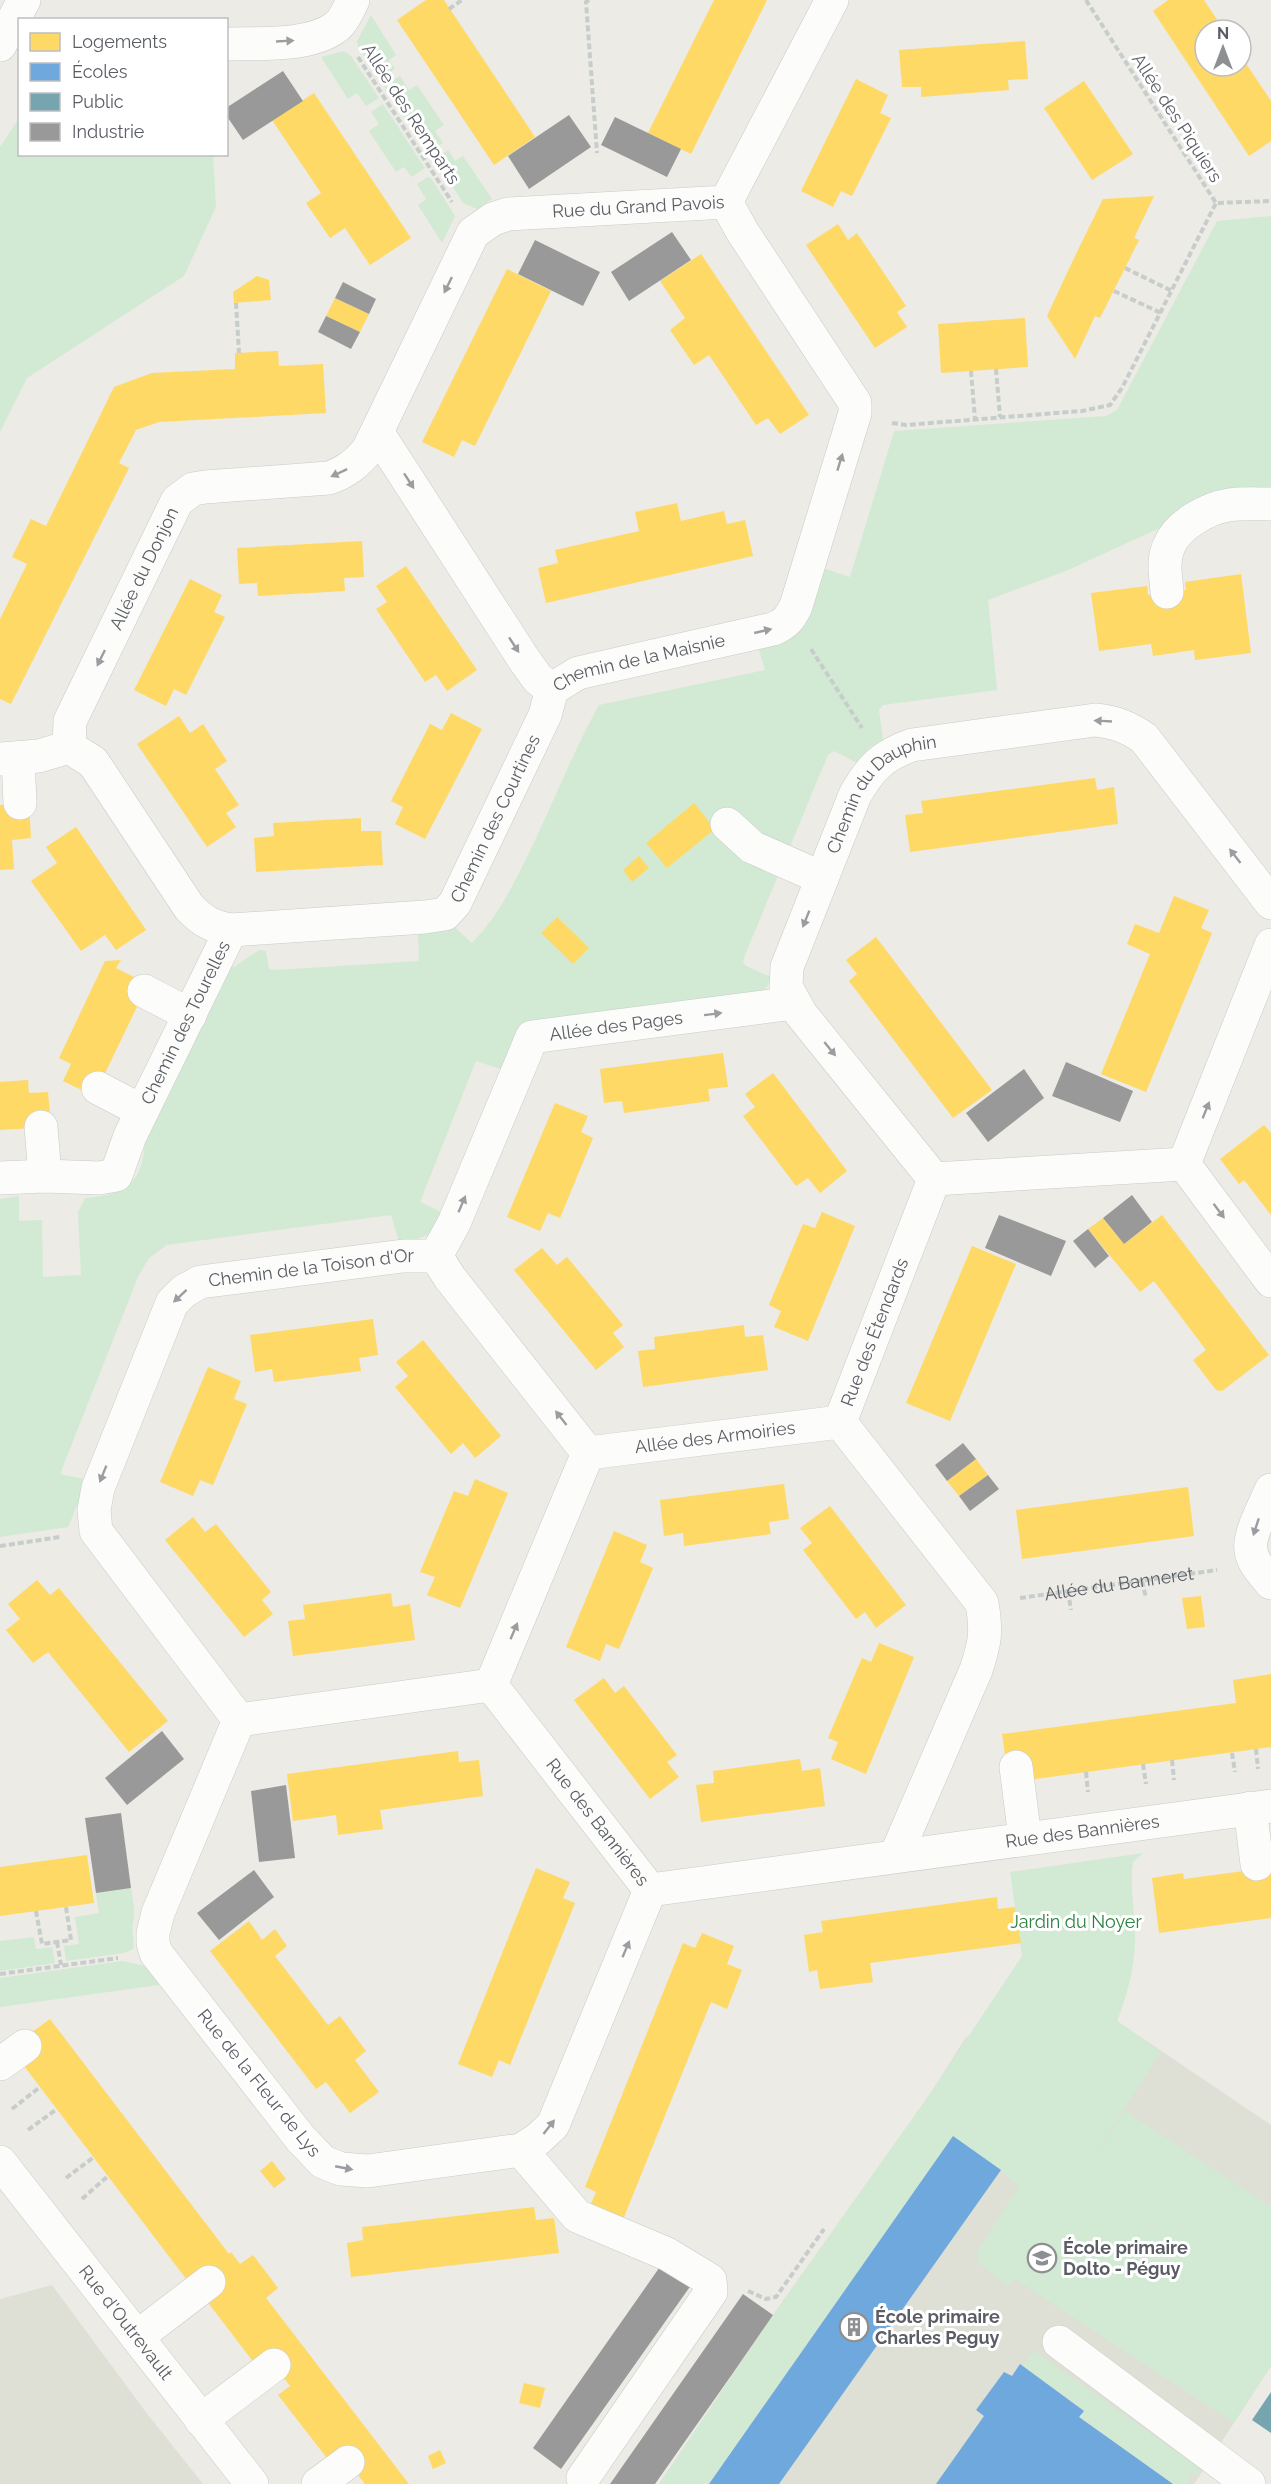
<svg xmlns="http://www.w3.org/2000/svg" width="1271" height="2484" font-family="Raleway,sans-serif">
<rect width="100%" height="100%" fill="#ecebe5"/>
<path fill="#dedfd5" d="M1117,2021l154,104v241l-77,118h-535l114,-169 159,-224 34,-54z
M52,2285l93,126 58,73h-203v-185z"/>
<path fill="#d2ead3" d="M371,15l25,40 -7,5 6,9 -15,10 -22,-33 -1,-5z
M344,51l7,5 28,42 -13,8 -9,-13 -9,6 -27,-42z
M400,76l9,14 8,-5 27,40 -9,6 8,12 -15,9 -44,-66z
M383,104l42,64 -13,9 -8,-10 -8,5 -27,-41 10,-7 -8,-12z
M19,118l1,36 193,1 3,52 -32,69 -157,102 -27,54v-285z
M448,150l7,11 8,-5 29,43 -15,10 -14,-6 -28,-44z
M428,177l3,1 24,38 -13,27 -24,-38 8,-6 -9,-15z
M1271,216v272l-35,5 -170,78 -78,29 9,90 -114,15 -4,5 4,29 -14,9 -10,16 -25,-13 -6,4 -83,200 -2,7 3,4 25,11 -4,10 -8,7 -119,20 -122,14 -15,42 -27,-9 -56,141 26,12 -15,20 -31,11 -9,-30 -224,30 -18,13 -11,19 -78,197 28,6 -20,47 -68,10v-338l19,-3v25l23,-1 1,57 38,-2 -3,-63 7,-14c43,-4 58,-14 60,-60l81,-173 8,2 25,-17 7,1 3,18 7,1 143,-9 -1,-32 33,-5 21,19c22,-22 36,-48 50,-76 27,-53 48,-110 77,-162l166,-35 -7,-23 62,-80 30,10 44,-146 212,-15 11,-6 100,-189z
M1143,1853l-10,9c-4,27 3,54 2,81 -1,28 -8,52 -18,78l44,31 -78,121 42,-62 146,96v159l-37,57 -219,-144 -7,7 -31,-25v-9l42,-66 -19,-16 -47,-33 -244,347h-50l114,-169 159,-224 90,-135 -12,-84z
M131,1888c2,12 4,23 2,35 -2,9 2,17 0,26l-9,4 -58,8 -2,-15 15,-2 -4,-27 24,-4 -3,-20z
M34,1937l2,12 16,-2 3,16 -55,8v-30z
M122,1961l28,6 16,17 -166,23v-29z
M1034,2351l167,118 -4,7 -5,-4 -6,12h-13l-94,-67 5,-7 -61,-44z"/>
<path fill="#ffd966" d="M426,0h18l91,137 -41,28 -97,-145z
M714,0h53l-76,154 -43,-21z
M1168,0h36l20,30h-19v36h36v-10l30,45v40l-22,15 -96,-145z
M1025,41l3,38 -20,1 1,10 -88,7v-10h-19l-3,-37z
M856,79l32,16 -8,18 11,5 -39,78 -11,-5 -8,16 -32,-16z
M1084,81l49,73 -41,26 -48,-72z
M314,93l97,145 -41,27 -25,-37 -15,10 -24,-35 15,-10 -49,-73z
M1154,196l-20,42 5,2 -39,78 -5,-2 -20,43 -28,-43 28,-60 28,-57z
M838,224l10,16 9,-7 49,73 -9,6 10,15 -32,21 -69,-103z
M701,254l108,161 -29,19 -12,-16 -12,7 -47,-70 -15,10 -24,-35 15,-12 -25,-37z
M507,269l44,22 -76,155 -13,-6 -8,17 -32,-15z
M257,276l12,4 2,20 -37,3 -1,-11z
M335,298l34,16 -9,18 -34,-16z
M1025,318l3,49 -87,6 -3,-49z
M278,351l1,15 44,-2 3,49 -167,9 -23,8 -17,33 10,5 -118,236 -11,-5v-80l27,-55 -15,-7 19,-38 15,7 68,-139 38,-14 83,-4v-16z
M677,503l4,18 43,-10 3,13 18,-4 8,36 -207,47 -8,-35 20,-5 -3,-13 84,-19 -4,-19z
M362,541l2,36 -20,1 1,13 -87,5 -1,-13 -18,1 -2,-36z
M406,566l71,104 -30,21 -11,-16 -11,7 -49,-73 11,-7 -11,-16z
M1241,574l10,79 -56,7 -1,-10 -41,6 -2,-12 -52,7 -8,-58 56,-7 1,9 38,-5 -1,-8z
M190,579l32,16 -8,17 11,5 -39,78 -12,-6 -8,17 -32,-16z
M451,713l31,16 -57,110 -30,-15 8,-17 -12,-6 39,-77 12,6z
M179,716l11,17 13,-9 24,37 -12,8 24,36 -13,8 10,14 -29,20 -70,-103z
M1095,778l2,12 17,-3 4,37 -208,28 -5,-37 18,-2 -2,-12z
M29,803l2,35 -19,2 2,29 -14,1v-65z
M694,803l21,26 -48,39 -21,-25z
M361,818v13h20l2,34 -127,7 -2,-34 20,-2 -1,-13z
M76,827l70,103 -30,20 -11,-15 -24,16 -50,-70 26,-18 -11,-16z
M639,856l10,12 -17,14 -9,-12z
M1174,896l35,14 -8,18 11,5 -66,159 -45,-18 49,-120 -23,-10 8,-20 24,9z
M557,917l32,31 -16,16 -32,-31z
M876,937l116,153 -39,28 -104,-137 8,-7 -11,-14z
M121,960l-5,8 32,16 -54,112 -31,-15 8,-17 -12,-6 46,-97z
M723,1053l5,34 -20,2 2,12 -86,12 -2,-12 -18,2 -4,-34z
M773,1073l74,98 -27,22 -12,-15 -12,8 -53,-70 12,-9 -10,-13z
M28,1080l1,13 19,-1 3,35 -51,3v-48z
M555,1103l33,13 -7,16 12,6 -33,80 -12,-5 -8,18 -33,-14z
M1264,1125l7,8v82l-27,-35 -5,4 -19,-25z
M822,1212l33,14 -47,115 -34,-14 7,-16 -12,-6 34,-81 12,4z
M1162,1215l107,140 -47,36 -6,-1 -23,-30 13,-10 -52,-69 -14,11 -52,-63 15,-11 21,26z
M972,1246l44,18 -66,157 -44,-18z
M542,1248l15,17 10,-8 56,68 -10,8 11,14 -28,23 -82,-100z
M373,1319l5,36 -19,3 2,13 -87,11 -2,-13 -17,3 -5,-37z
M744,1325l1,12 18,-2 5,35 -125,17 -5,-36 17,-2 -1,-12z
M423,1340l78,96 -26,22 -12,-15 -12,11 -56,-67 13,-11 -12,-14z
M208,1367l33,14 -7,18 13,5 -34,81 -13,-5 -7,16 -33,-14z
M976,1459l12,16 -29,21 -12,-15z
M475,1479l33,14 -48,115 -33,-13 8,-18 -15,-5 34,-81 14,5z
M784,1484l5,35 -20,3 2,12 -87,12 -1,-13 -19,3 -4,-36z
M1188,1487l6,49 -172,23 -6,-49z
M830,1506l76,99 -30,23 -11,-16 -9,7 -53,-69 9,-7 -12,-15z
M193,1517l12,15 11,-8 55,68 -9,8 11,14 -29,23 -79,-97z
M614,1531l33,14 -7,17 13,6 -34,81 -13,-5 -6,17 -34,-14z
M37,1580l13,15 9,-7 109,133 -39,31 -81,-100 -15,11 -27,-33 14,-11 -12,-15z
M391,1593l2,14 17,-3 5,36 -122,16 -5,-35 17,-2 -2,-14z
M1201,1596l4,31 -18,2 -5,-31z
M879,1643l35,14 -48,117 -35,-15 7,-17 -10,-4 34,-80 9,4z
M1271,1674v73l-243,33 -21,-11 -5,-35 234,-31 -3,-23z
M604,1678l11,15 9,-7 53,69 -10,7 12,15 -29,22 -76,-99z
M458,1751l1,11 20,-2 4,36 -103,14 3,19 -45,6 -2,-20 -43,6 -6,-47z
M800,1759l2,12 18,-3 5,38 -124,16 -5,-37 18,-2 -1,-12z
M87,1855l7,48 -94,13v-49z
M1271,1862v56l-112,15 -7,-55 31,-5 1,6 60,-8z
M536,1868l34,14 -7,16 12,5 -65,162 -11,-5 -7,17 -34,-13z
M997,1897l1,12 17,-2 6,36 -151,20 3,19 -53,7 -3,-19 -8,2 -5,-37 19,-3 -2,-11z
M249,1921l13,19 13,-11 12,17 -12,10 53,69 12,-9 26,35 -11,9 24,32 -29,21 -24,-31 -10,7 -106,-138z
M702,1933l32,13 -7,18 15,6 -15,39 -16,-7 -89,220 -33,-14 7,-16 -11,-5 98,-244 12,5z
M50,2019l179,235 2,-2 9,12 13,-9 25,33 -12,10 143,186h-44l-21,-27 -11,9 -55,-71 12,-9 -10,-13 -22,-5 -55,-72 -13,-12 -169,-222v-22z
M272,2161l14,18 -12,9 -14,-17z
M534,2207l2,13 18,-2 5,35 -208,24 -4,-34 16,-3 -1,-13z
M524,2383l21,5 -5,20 -21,-5z
M440,2450l6,13 -13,6 -5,-13z"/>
<path fill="#6fa8dc" d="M953,2136l48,34 -222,314h-70z
M1020,2364l64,47 -5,6 94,67h-237l48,-68 -8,-6 28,-38 8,4z"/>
<path fill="#76a5af" d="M1271,2392v41l-19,-13z"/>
<path fill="#999" d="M283,71l20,30 -60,39 -17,-25v-7z
M569,115l22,32 -62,42 -21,-33z
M615,117l66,32 -14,28 -66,-32z
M672,232l19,28 -62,41 -18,-29z
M535,240l65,32 -17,34 -65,-32z
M343,282l33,17 -7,15 -34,-16z
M326,316l34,16 -9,17 -33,-17z
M1066,1062l67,29 -13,31 -68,-26z
M1024,1069l20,29 -56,44 -22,-29z
M1132,1195l20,27 -28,22 -21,-26z
M999,1215l67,26 -15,35 -66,-28z
M1088,1229l21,27 -14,12 -22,-27z
M963,1443l13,16 -29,22 -12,-16z
M988,1475l11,14 -29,22 -11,-15z
M162,1731l22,28 -57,46 -22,-27z
M286,1785l9,73 -36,4 -8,-71z
M121,1813l10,75 -35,5 -11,-75z
M254,1870l20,27 -55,43 -22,-27z
M664,2261l30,20 -133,188 -28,-21z
M743,2294l30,21 -40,58 -78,111h-45z"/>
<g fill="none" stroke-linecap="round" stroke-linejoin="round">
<g stroke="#c9cac9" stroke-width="34">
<g id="minor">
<path d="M226,44c32,-1 84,3 110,-17 7,-5 13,-18 17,-27"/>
<path d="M0,45l24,-45"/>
<path id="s2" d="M377,432l148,229 13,18 14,10 26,-16 195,-44c13,-5 17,-11 23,-23l59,-193v-10l-113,-172 -16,-29"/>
<path d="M1167,592c-1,-15 -5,-32 2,-46 8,-21 39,-38 60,-41 13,-2 28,-1 42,-1"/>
<path id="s3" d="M69,747l24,15 96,145c13,14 24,20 42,23l194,-13 20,-3 10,-11 90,-188 7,-26"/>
<path d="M18,758l2,45"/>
<path id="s4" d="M0,759l39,-3 30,-9 1,-26 107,-220 16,-12 12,-2 124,-9c17,-6 27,-14 39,-28l105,-217 20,-14 15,-5 218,-12 106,-202"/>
<path d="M727,824l25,23 70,31"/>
<path d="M144,991l46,24"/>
<path d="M98,1088l44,23"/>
<path d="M41,1127l4,49"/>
<path d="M1184,1164l87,-219"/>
<path d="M1184,1164l87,117"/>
<path id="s5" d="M0,1178l45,-2 54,2 17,-3 14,-39 101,-206"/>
<path id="s6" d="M934,1179l-133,-165 -15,-27 1,-20 68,-172c15,-27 28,-40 57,-50l183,-25c20,2 33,7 49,18l127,165"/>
<path id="s7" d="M436,1256l18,-33 78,-186 262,-34"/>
<path id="s8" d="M588,1453l252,-31"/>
<path d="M1271,1490c-6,15 -23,45 -20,60 1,13 13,24 20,33"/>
<path id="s9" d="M239,1720l-143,-189 -2,-21 4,-22 74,-185 12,-12 16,-9 203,-26h33l14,22 138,175 -97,232"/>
<path d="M1016,1767l9,71"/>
<path d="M1250,1808l7,56"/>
<path id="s10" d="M896,1855l80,-185c9,-28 11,-37 6,-67l-142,-181 94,-243 250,-15"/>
<path id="s11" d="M650,1890l-97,235 -15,14 -17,11 -153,21 -27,-2 -18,-7 -22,-23 -145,-186 -3,-10v-10l5,-20 81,-193 252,-35 159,205 621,-84"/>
<path d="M0,2064l25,-18"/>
<path d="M521,2150l56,66 90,38 43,26 1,12 -128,186"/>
<path id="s12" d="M0,2162l252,322"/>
<path d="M137,2337l72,-55"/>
<path d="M1059,2342l190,142"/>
<path d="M201,2420l73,-55"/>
<path d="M318,2484l30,-22"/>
</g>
</g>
<g stroke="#c7cdcb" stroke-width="4" stroke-dasharray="6 3" stroke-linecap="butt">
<path d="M589,0l-3,2 11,151"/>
<path d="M1086,0l130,203 55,-2"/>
<path d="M449,9l13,-9"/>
<path d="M358,57l94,145"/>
<path d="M1125,268l47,23"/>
<path d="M1114,291l47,22"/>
<path d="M236,303l3,50"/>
<path d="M996,369l4,48"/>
<path d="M971,371l4,48"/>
<path d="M892,423l14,2 176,-14 28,-6 12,-17 94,-185"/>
<path d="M811,649l51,79"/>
<path d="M0,1546l60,-9"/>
<path d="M1142,1581l4,17"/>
<path d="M1068,1591l3,19"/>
<path id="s1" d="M1020,1598l197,-28"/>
<path d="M1256,1749l2,20"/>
<path d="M1232,1753l3,19"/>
<path d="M1172,1760l2,20"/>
<path d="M1143,1764l3,20"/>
<path d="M1086,1772l2,20"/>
<path d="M36,1911l6,33 29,-4 -5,-33"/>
<path d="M57,1942l4,23"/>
<path d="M0,1974l118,-16"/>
<path d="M12,2109l28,-22"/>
<path d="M28,2130l29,-21"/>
<path d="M66,2178l28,-21"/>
<path d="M82,2199l26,-23"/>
<path d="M748,2291l18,8 10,-2 48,-68"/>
</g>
<use href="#minor" stroke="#fcfcfb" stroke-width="33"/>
</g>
<defs><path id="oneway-solid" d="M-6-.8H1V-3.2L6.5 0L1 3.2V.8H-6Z" transform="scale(1.5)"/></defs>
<g fill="#9b9da0">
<use href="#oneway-solid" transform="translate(285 41) rotate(-3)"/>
<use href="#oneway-solid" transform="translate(448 285) rotate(116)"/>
<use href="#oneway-solid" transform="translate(840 462) rotate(-73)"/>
<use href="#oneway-solid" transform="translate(339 473) rotate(155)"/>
<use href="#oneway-solid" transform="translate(409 481) rotate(57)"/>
<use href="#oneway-solid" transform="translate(763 631) rotate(-13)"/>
<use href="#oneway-solid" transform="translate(514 645) rotate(57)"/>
<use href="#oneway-solid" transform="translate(101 658) rotate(116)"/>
<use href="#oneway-solid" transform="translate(1103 721) rotate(-177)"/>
<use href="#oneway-solid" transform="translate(1235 856) rotate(-128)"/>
<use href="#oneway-solid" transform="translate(806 919) rotate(112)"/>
<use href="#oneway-solid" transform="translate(713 1014) rotate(-7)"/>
<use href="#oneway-solid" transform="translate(830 1049) rotate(51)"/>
<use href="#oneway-solid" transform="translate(1206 1110) rotate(-68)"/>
<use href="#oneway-solid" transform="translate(462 1204) rotate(-67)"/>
<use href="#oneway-solid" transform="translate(1219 1211) rotate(53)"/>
<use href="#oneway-solid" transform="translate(180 1296) rotate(137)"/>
<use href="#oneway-solid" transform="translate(561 1418) rotate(-128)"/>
<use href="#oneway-solid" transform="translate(103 1474) rotate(112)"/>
<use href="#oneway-solid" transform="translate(1256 1527) rotate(108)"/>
<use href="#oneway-solid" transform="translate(514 1631) rotate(-67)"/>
<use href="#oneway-solid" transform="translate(626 1949) rotate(-67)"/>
<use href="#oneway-solid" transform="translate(549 2127) rotate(-52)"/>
<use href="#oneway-solid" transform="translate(344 2168) rotate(11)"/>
</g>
<defs>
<g id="school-ring" transform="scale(1.5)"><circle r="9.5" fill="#fff" stroke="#8d8f91" stroke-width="1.5"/><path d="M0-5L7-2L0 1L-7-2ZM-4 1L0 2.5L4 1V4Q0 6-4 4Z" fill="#8d8f91"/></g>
<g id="building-ring" transform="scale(1.5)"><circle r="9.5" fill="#fff" stroke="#8d8f91" stroke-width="1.5"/><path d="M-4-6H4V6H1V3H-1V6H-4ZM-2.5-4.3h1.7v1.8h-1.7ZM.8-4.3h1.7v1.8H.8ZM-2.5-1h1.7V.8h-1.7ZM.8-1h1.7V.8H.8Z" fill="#8d8f91"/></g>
</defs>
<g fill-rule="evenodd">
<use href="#school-ring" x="1042" y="2258"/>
<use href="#building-ring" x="854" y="2327"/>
</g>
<g text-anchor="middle" stroke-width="6" stroke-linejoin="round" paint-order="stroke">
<g font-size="18" fill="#5a5d64" stroke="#fff">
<text transform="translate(411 114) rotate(57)" y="6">Allée des Remparts</text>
<text transform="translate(1177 118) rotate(57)" y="6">Allée des Piquiers</text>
<text dy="6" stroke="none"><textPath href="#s4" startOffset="958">Rue du Grand Pavois</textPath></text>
<text dy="6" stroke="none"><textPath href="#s4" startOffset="266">Allée du Donjon</textPath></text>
<text dy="6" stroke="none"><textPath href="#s2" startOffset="404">Chemin de la Maisnie</textPath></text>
<text dy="6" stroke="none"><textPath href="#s6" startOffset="468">Chemin du Dauphin</textPath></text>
<text dy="6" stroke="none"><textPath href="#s3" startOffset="574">Chemin des Courtines</textPath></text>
<text dy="6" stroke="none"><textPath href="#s5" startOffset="284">Chemin des Tourelles</textPath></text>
<text dy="6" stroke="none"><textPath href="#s7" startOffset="324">Allée des Pages</textPath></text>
<text dy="6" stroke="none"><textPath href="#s9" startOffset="627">Chemin de la Toison d'Or</textPath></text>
<text dy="6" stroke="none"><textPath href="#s10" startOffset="596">Rue des Étendards</textPath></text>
<text dy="6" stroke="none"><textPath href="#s8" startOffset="128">Allée des Armoiries</textPath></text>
<text dy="6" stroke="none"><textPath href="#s1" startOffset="100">Allée du Banneret</textPath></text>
<text dy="6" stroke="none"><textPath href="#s11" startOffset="1442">Rue des Bannières</textPath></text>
<text dy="6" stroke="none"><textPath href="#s11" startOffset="1964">Rue des Bannières</textPath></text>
<text transform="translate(259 2083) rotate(51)" y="6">Rue de la Fleur de Lys</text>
<text dy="6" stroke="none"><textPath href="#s12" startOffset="204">Rue d'Outrevault</textPath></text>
</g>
<g font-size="18" fill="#2c8241" stroke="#fff">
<text x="1076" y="1928">Jardin du Noyer</text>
</g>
<g font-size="18" font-weight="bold" fill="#5a5d64" stroke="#fff" text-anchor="start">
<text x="1063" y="2254">École primaire<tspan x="1063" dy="21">Dolto - Péguy</tspan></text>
<text x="875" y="2323">École primaire<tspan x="875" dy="21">Charles Peguy</tspan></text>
</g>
</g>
<rect x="18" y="18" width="210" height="138" fill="#ffffff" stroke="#bdbec1" stroke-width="1.5"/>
<rect x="30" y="33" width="30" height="18" fill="#ffd966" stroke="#bdbec1" stroke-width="1.5"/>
<text x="72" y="48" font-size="18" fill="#5a5d64">Logements</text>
<rect x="30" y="63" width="30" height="18" fill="#6fa8dc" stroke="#bdbec1" stroke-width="1.5"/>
<text x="72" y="78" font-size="18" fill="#5a5d64">Écoles</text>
<rect x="30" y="93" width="30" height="18" fill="#76a5af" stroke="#bdbec1" stroke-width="1.5"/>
<text x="72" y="108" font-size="18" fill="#5a5d64">Public</text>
<rect x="30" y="123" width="30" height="18" fill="#999999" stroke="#bdbec1" stroke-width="1.5"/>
<text x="72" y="138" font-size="18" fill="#5a5d64">Industrie</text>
<g transform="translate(1223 48)"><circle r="28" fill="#ffffff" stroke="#bdbec1" stroke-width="1.5"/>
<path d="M0-4.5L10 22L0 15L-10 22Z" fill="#8d8f91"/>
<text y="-9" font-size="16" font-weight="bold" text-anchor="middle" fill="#5a5d64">N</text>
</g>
</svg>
